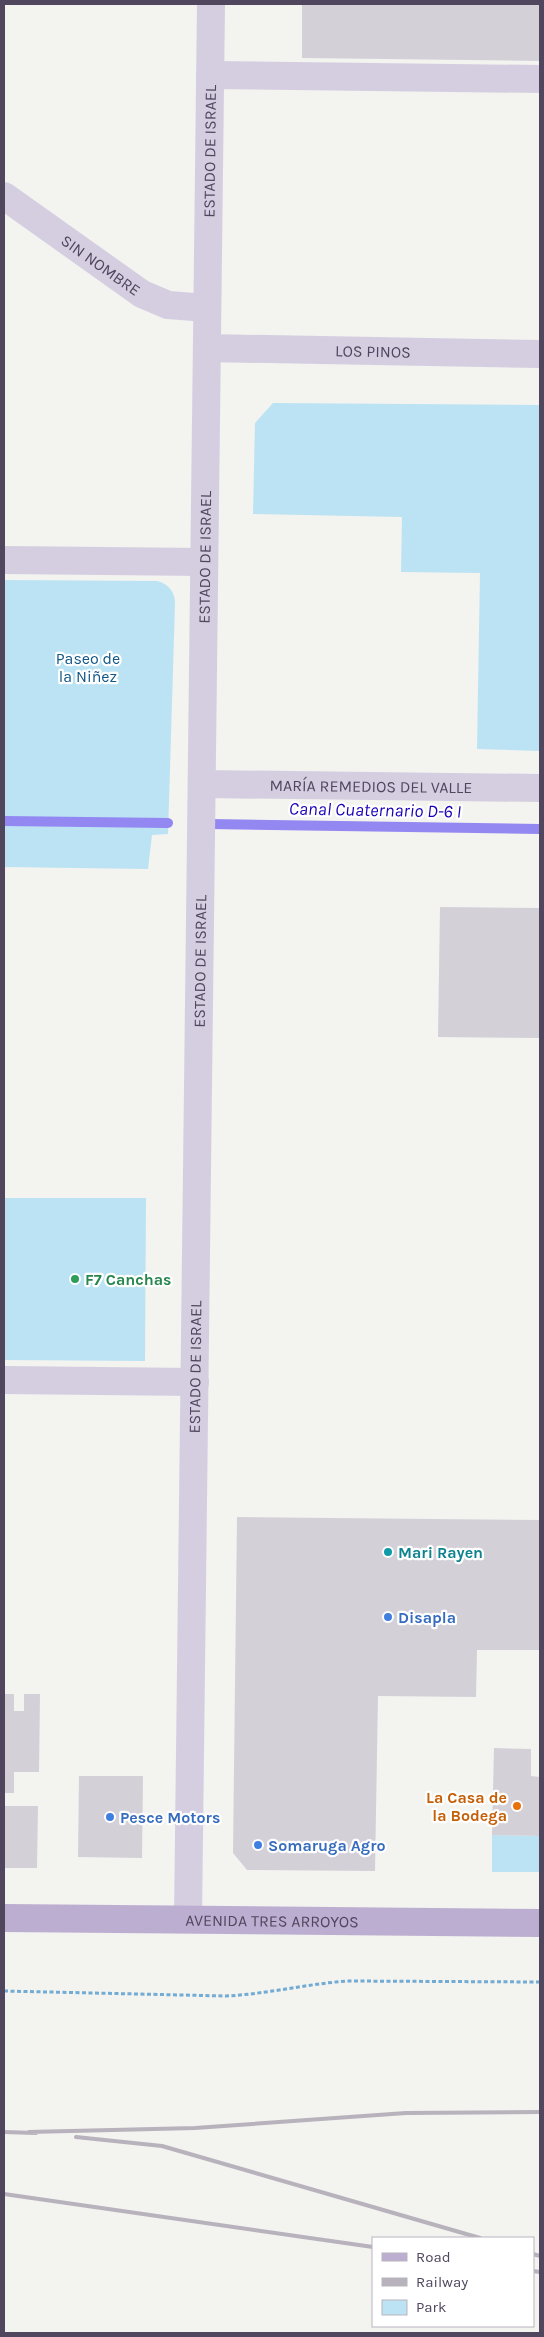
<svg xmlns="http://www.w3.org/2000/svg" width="544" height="2337" font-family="Karla,sans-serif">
<rect width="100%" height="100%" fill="#f3f3f0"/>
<path fill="#bce3f3" d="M273,403l267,2v346l-63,-2 3,-176 -79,-1 1,-55 -149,-3 2,-91z
M4,580l153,1c12,3 18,11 18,23l-7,230 -16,1 -4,34 -144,-2z
M4,1198h142l-1,163 -141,-1z
M492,1835l48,1v36h-48z"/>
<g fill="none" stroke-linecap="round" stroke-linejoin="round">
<path stroke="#9387f2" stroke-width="10" d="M4,821l164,2
M209,824l331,5"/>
</g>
<path fill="#d4d0d8" d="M302,4h238v57l-238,-3z
M440,907l100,1v130l-102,-1z
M237,1517l303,3v130h-63l-1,47 -98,-1 -3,175 -128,-1 -14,-17z
M4,1694h10v17h10v-17h16l-1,78h-25v21h-10z
M494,1748l37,1v27l9,1v59l-48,-1z
M79,1776h64l-1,82 -64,-1z
M4,1806h34l-1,62h-33z"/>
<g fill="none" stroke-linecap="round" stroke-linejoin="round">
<path stroke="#72abd3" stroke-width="3" stroke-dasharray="4 2.5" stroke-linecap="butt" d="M4,1991l222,5c41,-2 80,-12 121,-15l193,1"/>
<g stroke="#d5cee1" stroke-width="28">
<path d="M210,75l330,4"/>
<path id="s1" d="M4,196l138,98 26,11 39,3"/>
<path id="s2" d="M207,348l333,6"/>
<path d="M4,560l200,2"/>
<path id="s3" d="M202,784l338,4"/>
<path d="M4,1380l191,2"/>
<path id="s4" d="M188,1919l23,-1915"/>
</g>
<path stroke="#bcaed1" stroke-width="28" id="s5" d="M4,1918l536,5"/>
<path stroke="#b7b2bb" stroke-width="4" d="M4,2132l32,1
M29,2132l166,-4 211,-15 134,-1
M76,2137l86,9 318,92
M4,2194l369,53
M533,2254l7,2
M533,2271l7,1"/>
</g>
<circle fill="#2e9e5b" stroke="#fff" stroke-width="2" cx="75" cy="1279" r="5"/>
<circle fill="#0f9aa8" stroke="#fff" stroke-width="2" cx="388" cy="1552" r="5"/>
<g fill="#3f7fe0" stroke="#fff" stroke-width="2">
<circle cx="388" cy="1617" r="5"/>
<circle cx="110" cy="1817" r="5"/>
<circle cx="258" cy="1845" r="5"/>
</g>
<circle fill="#e8710a" stroke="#fff" stroke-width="2" cx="517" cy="1806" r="5"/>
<g text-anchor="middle" stroke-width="4.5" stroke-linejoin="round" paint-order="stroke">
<g font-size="16" fill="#50475f" stroke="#fff">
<text dy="6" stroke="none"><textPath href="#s4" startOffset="1768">ESTADO DE ISRAEL</textPath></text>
<text dy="6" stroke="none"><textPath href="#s1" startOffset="119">SIN NOMBRE</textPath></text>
<text dy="6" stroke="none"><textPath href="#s2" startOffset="166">LOS PINOS</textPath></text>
<text dy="6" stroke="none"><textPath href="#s4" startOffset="1362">ESTADO DE ISRAEL</textPath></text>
<text dy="6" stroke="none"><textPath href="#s3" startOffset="169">MARÍA REMEDIOS DEL VALLE</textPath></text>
<text dy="6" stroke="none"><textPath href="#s4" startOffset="958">ESTADO DE ISRAEL</textPath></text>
<text dy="6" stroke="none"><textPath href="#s4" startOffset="552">ESTADO DE ISRAEL</textPath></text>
<text dy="6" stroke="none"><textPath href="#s5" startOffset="268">AVENIDA TRES ARROYOS</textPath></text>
</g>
<g font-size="16" fill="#115787" stroke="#fff">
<text x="88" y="664">Paseo de<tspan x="88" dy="18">la Niñez</tspan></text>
</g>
<g font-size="16" font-weight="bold" fill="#27864d" stroke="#fff" text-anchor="start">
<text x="85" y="1285">F7 Canchas</text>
</g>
<g font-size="16" font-weight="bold" fill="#0d838f" stroke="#fff" text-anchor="start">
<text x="398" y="1558">Mari Rayen</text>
</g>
<g font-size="16" font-weight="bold" fill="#366cbe" stroke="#fff" text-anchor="start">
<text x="398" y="1623">Disapla</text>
<text x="120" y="1823">Pesce Motors</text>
<text x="268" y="1851">Somaruga Agro</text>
</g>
<g font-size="16" font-weight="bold" fill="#c56008" stroke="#fff" text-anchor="end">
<text x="507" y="1803">La Casa de<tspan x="507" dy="18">la Bodega</tspan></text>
</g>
<g font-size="18" font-style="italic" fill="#1702b7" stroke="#fff">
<text transform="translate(375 810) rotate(1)" y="6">Canal Cuaternario D-6 I</text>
</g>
</g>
<rect width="544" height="2337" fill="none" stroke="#50475f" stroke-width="10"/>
<rect x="372" y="2237" width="162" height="90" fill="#ffffff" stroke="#b9b5bf"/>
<rect x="382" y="2253" width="25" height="8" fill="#bcaed1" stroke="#b9b5bf"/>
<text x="416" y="2262" font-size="15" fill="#50475f">Road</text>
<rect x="382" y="2278" width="25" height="8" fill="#b7b2bb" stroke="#b9b5bf"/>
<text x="416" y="2287" font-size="15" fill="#50475f">Railway</text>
<rect x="382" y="2300" width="25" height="15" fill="#bce3f3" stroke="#b9b5bf"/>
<text x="416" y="2312" font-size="15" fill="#50475f">Park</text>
</svg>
